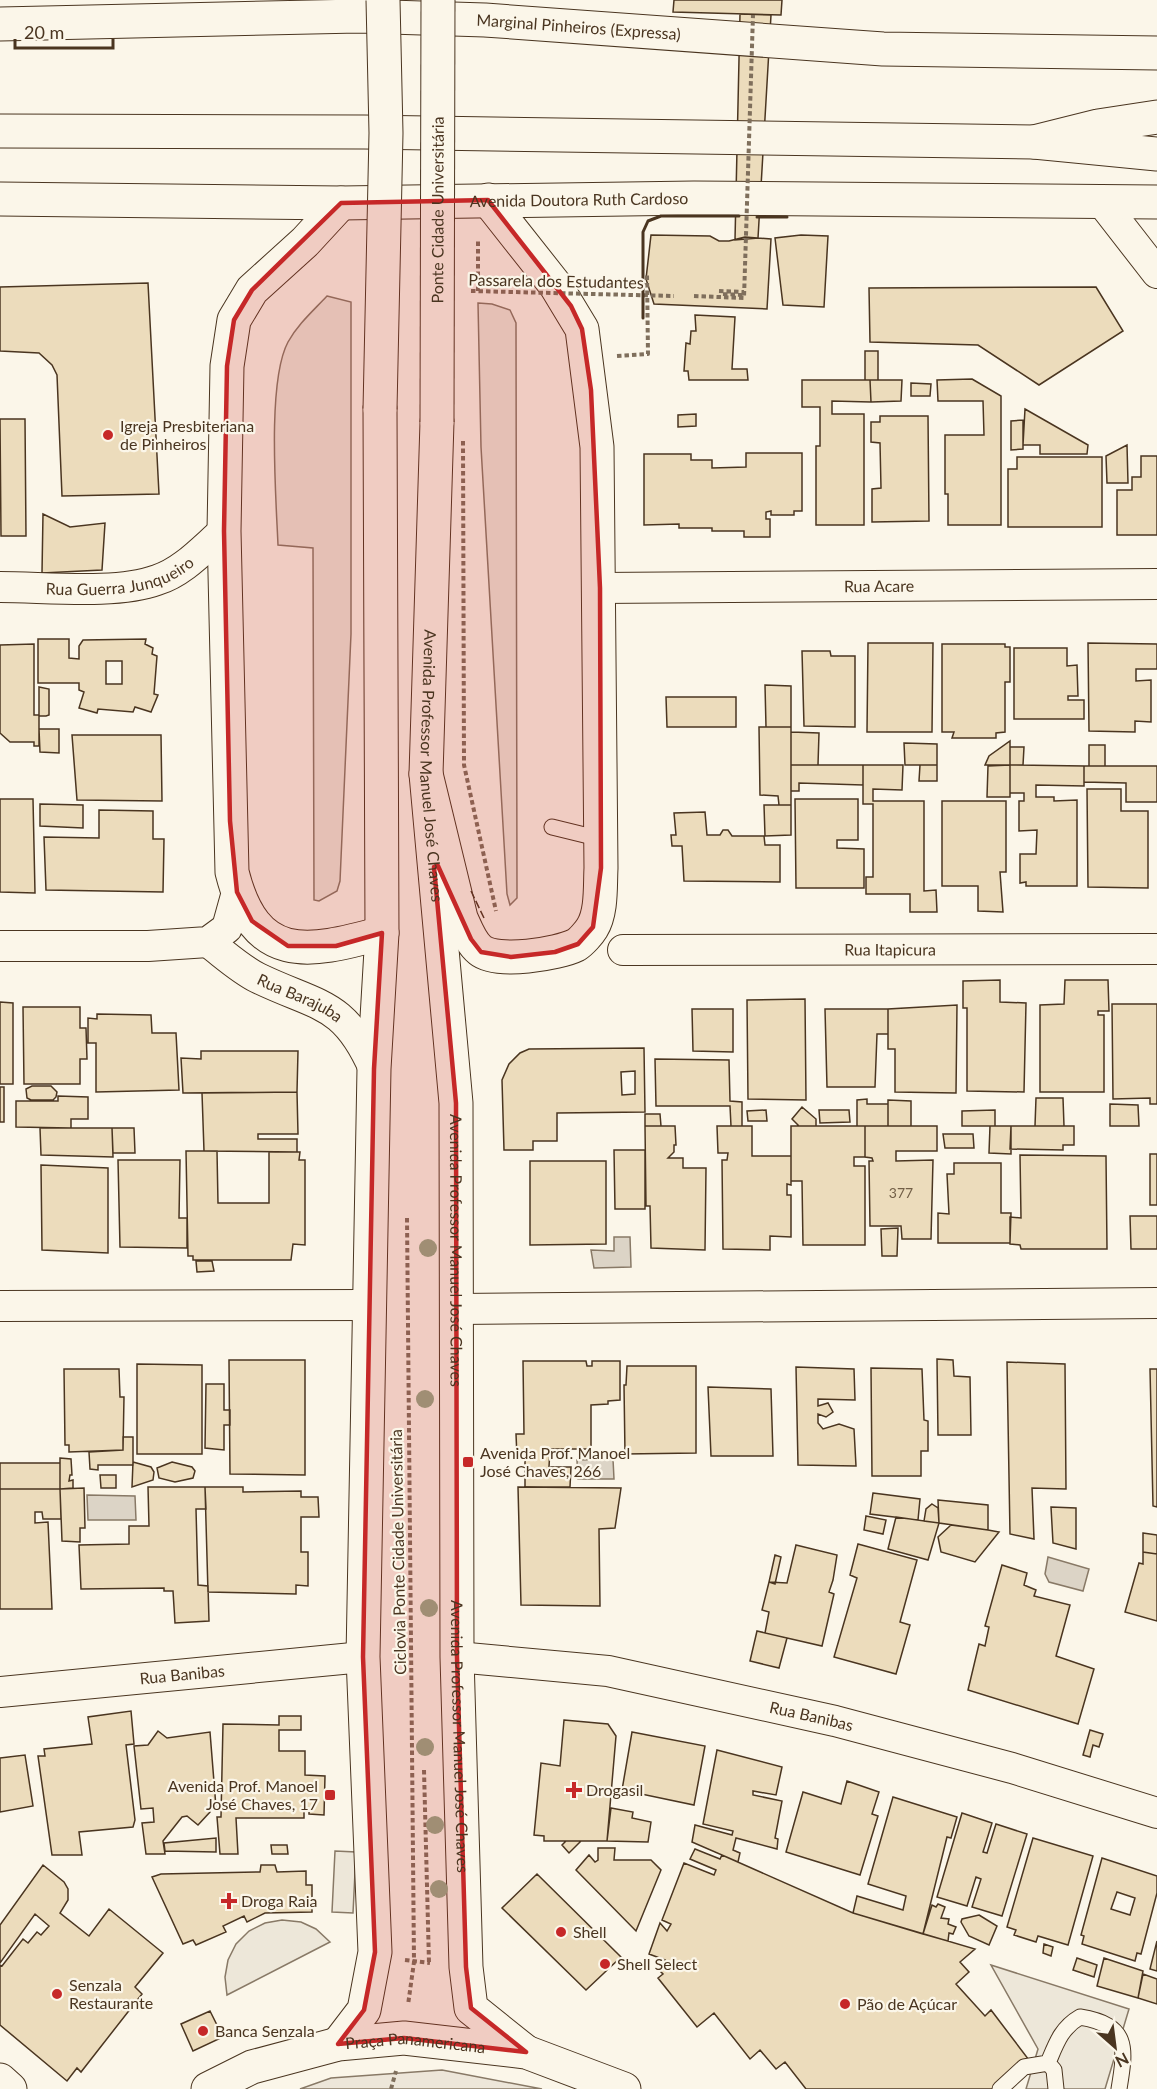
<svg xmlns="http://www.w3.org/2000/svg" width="1157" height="2089" font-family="Lato,sans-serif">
<rect width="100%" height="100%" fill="#fbf6e9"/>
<path fill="#ede6d9" stroke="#887966" stroke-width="1.5" d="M327,296l24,6v332l-11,247 -3,10 -18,10 -5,-1 -1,-352 -35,-3c-2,-48 -11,-164 10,-203 10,-18 25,-31 39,-46z
M478,303l14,1 18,6 6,13 1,575 -7,7 -3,-11 -26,-447z
M442,2070l100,19h-242l31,-11z"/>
<path fill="#ede7d9" stroke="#887966" stroke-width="1.5" d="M335,1851l21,1 -3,61 -21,-1z
M282,1920l19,2 15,7 14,13 -103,53 -2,-18 3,-17 8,-16 13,-13 16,-8z
M991,1965l138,44 -24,80h-79l12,-40z"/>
<path fill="#dcd4c6" stroke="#887966" stroke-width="1.5" d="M614,1237h16l1,30 -37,1 -3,-18 23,1z
M613,1459l1,20h-36l-1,-19z
M87,1495l48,1 1,24h-48z
M1048,1557l41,12 -6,22 -34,-9 -4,-8z"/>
<path fill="#ecdcbc" stroke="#4a3520" stroke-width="1.5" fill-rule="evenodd" d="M674,0h108l-1,15 -108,-3z
M740,14l31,1 -13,223 -23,2z
M651,235l59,1 9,5h10l16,-4 26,2 -4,70 -113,-5 -8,-25z
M801,235l27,1 -4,71 -41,-2 -8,-67z
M148,283l11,211 -97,2 -5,-121 -5,-10 -13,-12 -39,-2v-64z
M1096,287l27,44 -84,54 -61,-40 -108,-3 -1,-54z
M695,315l40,2 -3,52h15l1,11h-59l-1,-9h-4l2,-28 4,1 1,-13h5z
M865,351h13v29h-13z
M972,379l29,17v129h-53v-31h-3v-59h39l-1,-34h-45l-1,-21z
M802,380h68l1,22 -39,-1v13h32v111h-48v-79h4v-39h-18z
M870,380h32l-1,21 -30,1z
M911,383l20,1 -1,12h-19z
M1025,409l63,36 -1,9h-47v-9h-17z
M696,414v12l-18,1v-12z
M880,416h48l1,105 -57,1v-33l9,-1 -1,-45 -9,-1v-20h9z
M0,419h25l1,117h-25z
M1023,420v29l-12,1v-29z
M1127,445l1,38h-21l-1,-27z
M746,453h56v58h-8v4h-23v-4l-5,1v7h4v18h-26v-6h-32v-3h-33v-4l-35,1v-71h47v6h21v8l34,-1z
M1141,456h16v79h-40v-45h15v-13h9z
M1017,457h85v70h-94v-58h9z
M43,514l27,13 35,-4 -3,47 -60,3z
M38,639h31v19l10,1v-13l4,-6 63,-1 -1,5 8,4 -1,6 5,2 -3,38 4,1 -7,17 -16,-5 -2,5 -35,-3 -1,4 -18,-5 5,-16 -5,-2v-7h-41zM106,661h16v23h-16z
M868,643h65l-1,89h-65z
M1088,643l69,1v25h-21v12l15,-1v42l-16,-1v11l-46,-1z
M34,644v71h5v31h-5v-4h-24l-10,-9v-88z
M942,644h63v3h5v35h-5v50l-9,1v5h-44l2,-6h-12z
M1014,648h53v18l10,-1 1,31h-10v4h16v19h-70z
M802,651h28l1,5h24v71l-51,-1z
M765,685l26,1v41h-25z
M39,687l10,2v26l-3,1h-7z
M666,697h70v30h-69z
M759,727h32v78h-12l-1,-9 -18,-1z
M39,729h20v24l-19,-1z
M791,732l28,1 -1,32h-27z
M72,735h89l1,66 -85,-1z
M1010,741v24h-25l4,-9z
M904,743l33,1v21h-32z
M1089,745h16v21h-16z
M1010,747h14l-1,18h-13z
M791,765h72v20l-64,-2v8h-8z
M863,765h40l-1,25 -29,-1v12h51v90l12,-1 1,22h-27v-18h-44v-17h7v-73h-10z
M920,765h17v16h-18z
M1010,765v32h-23l1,-31z
M1010,765l74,1v20l-48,-1v12h18v4l23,-1v86h-51v-4l-6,1v-29h16l1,-24 -18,1v-30h5v-8h-14z
M1084,766h73v36h-31v-19l-42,-1z
M1087,789h34v22h27v77l-60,-1z
M0,799h33l2,94 -35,-1z
M795,799h63v41h-21v8l27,1v39h-68z
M942,801h64v71h-6l3,40 -25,-1v-25h-36z
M40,804l43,1v23l-43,-2z
M764,805h27v30l-26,1z
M99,810l54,1v28h11l-1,53 -117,-2 -2,-53 55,1z
M705,812l2,23h13l3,-5h5l4,6h32l1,9h15v37l-96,-1 -2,-35h-10l-1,-11h5l-2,-22z
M1000,980v22l26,1 -2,89 -57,-1v-83h-4v-27z
M1065,980h43l1,31h-11v4h6v77h-64v-87l24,-1z
M805,999l1,101 -58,-1 -1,-99z
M0,1002l13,1v81h-13z
M1112,1004h45v100h-7v-6l-37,1z
M957,1005l-1,88 -61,-1v-43h-7v-40z
M23,1007h57v21h6l1,31h-7v25h-56z
M692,1009h41v43l-40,-1z
M825,1009h63v25h-11l-2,53h-48z
M97,1014l54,1 1,18h24l3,57 -83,2v-49h-8v-25l9,1z
M644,1048l1,64 -88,1v28h-24v9h-29l-2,-70 7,-16 11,-11 9,-4zM635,1071v23l-13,1 -1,-23z
M201,1051h97l-1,41 -114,1 -2,-35 20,1z
M655,1059l74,1 1,41 12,1v24h-11l-1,-20h-74z
M32,1086h19l6,6 -1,5 -3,3h-22l-4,-2 -1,-9z
M0,1087h4v35h-4z
M297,1092l1,42h-40v5h39v13l-93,-1 -2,-58z
M58,1096l30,1v22h-17v9l-55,-1v-26h42z
M1036,1098h27l1,28h-29z
M867,1099v5h21v22h-31v-26z
M888,1100l23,1v25h-23z
M1110,1104l28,1 1,21h-29z
M802,1107l14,12v7h-17l-7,-7z
M766,1110l1,11h-19l-1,-10z
M819,1110h30l1,12 -30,1z
M995,1110v16h-33v-15z
M645,1114h15l1,12h-16z
M645,1126h30l1,19h-2v7l-6,6h15v10h23l-1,82 -54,-2 -1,-42h-4z
M717,1126h35v30h39v29l-4,-1v11h4v42l-21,-1v14l-47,-1 -1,-89h5l1,-7h-10z
M791,1126h74v31h-11v9h11v79h-62l-1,-64h-11z
M865,1126h72v25h-41v10l37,-1 -2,79h-29l-1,-13h-31l-1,-65h4l-1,-3 -7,-1z
M990,1126h21v28l-22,-1z
M1011,1126h63v19h-11v5l-53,-1z
M40,1128h72l1,29 -72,-2z
M112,1128h22l1,25h-22z
M943,1134h30l1,14h-29z
M614,1150h31v59h-30z
M186,1151h31l1,52h51v-51h31l-1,8h6v85l-12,-1 -2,16h-98v-4h-5z
M1150,1154h7v51h-7z
M1020,1155l86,1 1,93h-86l-1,-4 -10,-1v-27l11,1z
M118,1160h62l-1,58h8v30l-67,-1z
M530,1161h76v83l-76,1z
M954,1163h47v50h10l-1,30h-72v-30l11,1 -2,-40h7z
M41,1165l67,3v85l-66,-3z
M1130,1216h27v33h-26z
M898,1228l-1,28h-15l-1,-27z
M196,1261h16l2,10 -17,1z
M937,1359l16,1 1,16 16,1 1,58h-33z
M229,1360h76v115l-75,-1z
M523,1361h63l1,5h5v-5h28v39l-12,1v3l-17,1v44h-41l-1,18h22l-1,20h-45v-29l-8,-1 -1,-23h8z
M1007,1362l58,2 1,125 -34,-1 2,51 -24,-5z
M137,1364l65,1v89h-65z
M627,1366h69v87l-71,1 -1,-69h2z
M796,1367l58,2 1,31 -37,-1v7l10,-3 5,9 -7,5 -8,-3v9l5,6 16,-5 15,5 2,37 -58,-1z
M871,1368l51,1 2,51 4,1v30h-7v25h-49z
M64,1369h55l1,28h4l-1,53 -54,2v-7h-4z
M1150,1369h7v138l-4,-1z
M206,1384h18v26h6v15h-6v25l-19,-2z
M708,1387l63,2 2,67h-62z
M123,1437h10v28h-35v5l-8,-1 -1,-17 34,-2z
M60,1458l11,1 1,16h-2l-1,6 4,-1v8l-13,1z
M133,1462l18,5 3,5 -1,8 -21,7z
M172,1462l20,5 3,4 -2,7 -18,4 -16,-4 -2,-10z
M0,1463h60v26h-60z
M100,1475h16v13h-15z
M148,1487h57l1,22h-10l2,76 10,1 1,35 -34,2 -2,-32h-9v-3l-83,1 -2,-44 50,-1v-18h20z
M205,1487h38v5l58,-1v6h17l1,20h-18v35h7v34l-12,-1v9l-88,-2z
M518,1487l103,1 -6,40 -16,1 1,77 -79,-1z
M84,1488l1,40h-5v14l-18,-1 -2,-52z
M0,1489h60l1,30h-18l-1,-7h-7v11l13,-1 4,87h-52z
M873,1493l47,6 -2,21 -48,-6z
M938,1500l50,5v25l-49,-7z
M932,1504l6,4 1,15 -15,-2 2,-12z
M1051,1507l25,1v41l-23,-6z
M866,1516l20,4 -3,14 -19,-4z
M896,1517l43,6 -11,37 -40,-11z
M951,1525l37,5 11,2 -24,30 -34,-10 -3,-15z
M1143,1533l14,2v19l-14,-2z
M858,1544l59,16 -17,62 10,3 -14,49 -62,-17 23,-79 -7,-3z
M796,1545l41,10 -4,25 -4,12 5,2 -12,52 -57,-13 4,-21 -7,-2 7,-28 18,1z
M1143,1552l14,2v67l-32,-9 14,-49 4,1z
M775,1555l6,2 -6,27 -6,-2z
M1002,1565l25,8 -3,12 12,5 -2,6 36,9 -14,51 38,13 -16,55 -110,-34 11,-46 6,2 4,-19 -4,-1z
M757,1631l30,7 -8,30 -29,-7z
M131,1711l3,33 -8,1 9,75 -2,7 -54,5 3,23h-30l-14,-99h7l-1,-7 48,-5 -4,-27z
M279,1716h22v14h-22v21h26v24l20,1 -1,39 -15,-1v-5l-5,-1v10h-68l2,36h-18l-3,-37h4l2,-93 56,1z
M564,1720l44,4 8,12 -9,105h-63v-5l-10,-1 7,-72 19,3z
M1090,1730l13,4 -4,13 -6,-2 -3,12 -7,-2z
M158,1731l9,7 43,-6 6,75 -7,1 1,4 -12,13 -11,-9 -5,1 -19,24 2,13h-19l-4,-31 12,-1 -1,-14 -12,1 -7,-63 14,-1z
M632,1732l73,14 -11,59 -72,-15z
M717,1750l65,17 -6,28 -23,-4v4l29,6 -7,37 3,1 -1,10 -41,-11 -3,12 7,3 -2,9 -46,-20 3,-17 37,10 1,-4 -30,-7z
M25,1755l8,51 -33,6v-54z
M847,1781l32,11 -7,22 6,2 -18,59 -74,-23 17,-60 38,12z
M893,1797l64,20 -6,21 -4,-1 -24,97 -70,-21 4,-17 46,14 3,-14 -38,-12z
M611,1808l22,4 -1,6 19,4 -3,20 -41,-1z
M962,1813l30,10 -9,29 4,1 9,-29 31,10 -25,82 -30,-9 9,-28 -5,-2 -9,29 -30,-9z
M216,1838v14l-51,-1 -1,-8z
M1033,1838l60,18 -25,89 -30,-9 -2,6 -22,-7 2,-5 -9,-3z
M566,1841h15l-12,12 -7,-8z
M271,1845h16l1,9h-16z
M598,1848h17l-1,12h37l10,10 -25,61 -60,-61 13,-15 6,7 3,-2z
M695,1849l25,10 2,-4 131,58 122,36 -15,13 9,10 -13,12 29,32 6,-6 38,50 -36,29h-187l-21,-27 -9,7 -16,-19 -10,9 -36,-46 -17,14 -39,-49 5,-4 -3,-3 5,-11 -16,-6 11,-31 7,8 4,-7 -9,-4 22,-57 30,12 2,-5 -26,-11z
M1102,1858l55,18v17l-16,61 -4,-1 -2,8 -53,-17 2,-8 -3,-1zM1117,1892l18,6 -5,17 -19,-6z
M43,1865l21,17 4,7v11l-8,13 29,23 20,-27 54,44 -28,34 7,7 -61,78 -4,-4 -10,13 -67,-56v-60l2,1 21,-27 5,4 9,-11 4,3 8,-9 -14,-12 -35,49v-38z
M261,1865h14l2,7 29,-1v14h6v27l-47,1 -18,9 -3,-6 -21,10 3,6 -30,13 -3,-5 -10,4 -31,-67 9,-3 99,-2z
M537,1874l84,83 -35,33 -84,-82z
M938,1904l7,3 -4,11 8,1 -1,5 8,3 -3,7 -4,-1 -1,8 -25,-7 9,-29 4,2z
M979,1915l18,11 -8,19 -20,-9 -8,-14 1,-3z
M1157,1941v30l-7,-2z
M1044,1944l9,3 -2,9 -8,-3z
M1077,1958l20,7 -3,12 -21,-7z
M1104,1958l39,13 -5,27 -41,-12z
M1143,1974l14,5v25l-19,-6z
M210,2011l13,26 -30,14 -12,-27z"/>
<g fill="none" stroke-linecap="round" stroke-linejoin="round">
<g stroke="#4a3520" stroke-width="17">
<path id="service" d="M552,827l49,12
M1048,2063c8,-19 13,-35 32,-46 49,8 46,30 39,72
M1000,2089l24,-22 24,-4 6,7 2,19"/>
</g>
<g stroke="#4a3520" stroke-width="32">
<g id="minor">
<path d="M1101,201l56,72"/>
<path id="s1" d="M0,587c46,0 116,8 157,-7 26,-8 47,-32 67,-49"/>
<path id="s2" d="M600,588l557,-4"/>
<path id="s3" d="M208,942c16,12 32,27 50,36 60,29 86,23 116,91"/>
<path d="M0,946h148l60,-4 19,-14 10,-36"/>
<path id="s4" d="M623,950l534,-1"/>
<path d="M0,1306l368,-1"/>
<path d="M458,1309l699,-6"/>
<path id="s5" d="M457,1657l151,14 227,50 177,47 145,45"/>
<path id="s6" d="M0,1692l363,-35"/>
</g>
</g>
<g stroke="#4a3520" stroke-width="35">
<path id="tertiary" d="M0,2080l10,9"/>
</g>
<g stroke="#4a3520" stroke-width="35">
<g id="secondary">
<path id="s7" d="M437,422l-11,352 30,329 1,554 9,310 5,41 55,44"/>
<path d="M338,2044l26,-34 11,-58 -12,-295 11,-588 8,-136 -2,-524"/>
<path id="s8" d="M208,2089l44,-22 86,-23 66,-6 122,14 98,37"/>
</g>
</g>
<g stroke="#4a3520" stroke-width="35">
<g id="trunk">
<path d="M0,131l364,1 670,10 123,12"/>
<path id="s9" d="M0,199l341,4 353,-5 463,4"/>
<path d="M341,203l-36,39 -53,48 -18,30 -7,46 -3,165 8,341c23,92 74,82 150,61"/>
<path d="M426,774l35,144c5,11 10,25 19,32 17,14 78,4 96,-5 5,-3 13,-12 16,-17 10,-16 8,-42 9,-60l-4,-421 -15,-118 -26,-43 -68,-86"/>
</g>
</g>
<g stroke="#4a3520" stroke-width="35">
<g id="motorway">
<path id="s10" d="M0,24l358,-8 127,4 398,29 274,4"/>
<path d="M1034,142l64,-16 59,-9"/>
</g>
</g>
<path stroke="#7f6f5c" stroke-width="4" stroke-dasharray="4.5 3" stroke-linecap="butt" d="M478,291v-51
M719,291l25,1
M723,294l21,1
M617,356l31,-2 -1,-79
M407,1218l7,744 -6,43
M424,1770l5,193
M405,1960l25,3
M391,2089l5,-18"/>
<use href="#service" stroke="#fbf6e9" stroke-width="15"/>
<use href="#minor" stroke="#fbf6e9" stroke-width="30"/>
<use href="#tertiary" stroke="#fbf6e9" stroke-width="33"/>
<use href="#secondary" stroke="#fbf6e9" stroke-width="33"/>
<use href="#trunk" stroke="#fbf6e9" stroke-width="33"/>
<use href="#motorway" stroke="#fbf6e9" stroke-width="33"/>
<g stroke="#4a3520" stroke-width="35" stroke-linecap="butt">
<g id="secondary-bridge">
<path d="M380,409l6,-276 -3,-133"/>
<path id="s11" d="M437,422l1,-422"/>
</g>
</g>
<path stroke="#7f6f5c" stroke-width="4" stroke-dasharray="4.5 3" stroke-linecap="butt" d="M471,291l203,5
M694,296l50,2 9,-283
M463,441l1,324 32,146"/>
<use href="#secondary-bridge" stroke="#fbf6e9" stroke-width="33"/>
<path stroke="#4a3520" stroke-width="1.5" stroke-dasharray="8 3" stroke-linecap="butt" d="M471,891l13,27"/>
<path stroke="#4a3520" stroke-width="3" d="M757,217h30
M643,318v-86l5,-11 13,-5h78"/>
</g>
<g fill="#96a887">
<circle cx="428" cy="1248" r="9"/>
<circle cx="425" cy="1399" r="9"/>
<circle cx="429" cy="1608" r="9"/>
<circle cx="425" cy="1747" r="9"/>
<circle cx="435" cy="1825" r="9"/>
<circle cx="439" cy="1889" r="9"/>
</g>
<path fill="#c62828" fill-opacity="0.2" stroke="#c62828" stroke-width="4.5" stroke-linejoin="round" d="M488,200l83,106 11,23 9,61 9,198 1,280 -8,59 -15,17 -23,8 -44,5 -30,-5 -10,-13 -33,-73 -4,1 22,236 1,554 9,310 5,41 55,44 -122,-14 -66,6 26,-34 11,-58 -12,-295 11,-588 8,-136 -46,13h-48l-36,-25 -15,-29 -7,-71 -6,-290 3,-165 7,-46 18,-30 89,-87z"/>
<g fill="#c62828" stroke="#fbf6e9" stroke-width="2">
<circle cx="108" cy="435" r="6"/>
<rect x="462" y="1456" width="12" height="12" rx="3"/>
<path d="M571 1781h6v6h6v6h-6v6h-6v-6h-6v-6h6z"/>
<rect x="324" y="1789" width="12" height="12" rx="3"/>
<path d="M226 1892h6v6h6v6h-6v6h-6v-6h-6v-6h6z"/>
<circle cx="561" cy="1932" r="6"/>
<circle cx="605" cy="1964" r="6"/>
<circle cx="57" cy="1994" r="6"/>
<circle cx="845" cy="2004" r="6"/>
<circle cx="203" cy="2031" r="6"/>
</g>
<g text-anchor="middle" stroke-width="4.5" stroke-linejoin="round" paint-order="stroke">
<g font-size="14" fill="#725f47">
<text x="901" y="1198">377</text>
</g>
<g font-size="16" fill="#4a3520" stroke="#fbf6e9">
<text dy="6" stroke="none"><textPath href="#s10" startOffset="579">Marginal Pinheiros (Expressa)</textPath></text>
<text dy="6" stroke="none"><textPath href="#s9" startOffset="579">Avenida Doutora Ruth Cardoso</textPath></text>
<text dy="6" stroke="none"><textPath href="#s11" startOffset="212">Ponte Cidade Universitária</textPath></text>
<text transform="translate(556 281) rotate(1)" y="6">Passarela dos Estudantes</text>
<text dy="6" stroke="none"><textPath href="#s1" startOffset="122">Rua Guerra Junqueiro</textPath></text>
<text dy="6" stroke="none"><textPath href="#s2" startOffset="279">Rua Acare</textPath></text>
<text dy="6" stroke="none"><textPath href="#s7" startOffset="344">Avenida Professor Manuel José Chaves</textPath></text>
<text dy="6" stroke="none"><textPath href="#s4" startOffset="267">Rua Itapicura</textPath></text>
<text dy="6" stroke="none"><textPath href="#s3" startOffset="108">Rua Barajuba</textPath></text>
<text dy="6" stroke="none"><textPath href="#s7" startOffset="830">Avenida Professor Manuel José Chaves</textPath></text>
<text transform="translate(398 1552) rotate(-91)" y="6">Ciclovia Ponte Cidade Universitária</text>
<text dy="6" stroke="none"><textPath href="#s6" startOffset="183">Rua Banibas</textPath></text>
<text dy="6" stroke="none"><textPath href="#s5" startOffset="360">Rua Banibas</textPath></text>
<text dy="6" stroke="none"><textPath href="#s7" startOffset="1316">Avenida Professor Manuel José Chaves</textPath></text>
<text dy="6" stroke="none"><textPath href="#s8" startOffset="216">Praça Panamericana</textPath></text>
</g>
<g font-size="16" fill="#4a3520" stroke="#fbf6e9" text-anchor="start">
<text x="120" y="432">Igreja Presbiteriana<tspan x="120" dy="18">de Pinheiros</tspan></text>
<text x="480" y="1459">Avenida Prof. Manoel<tspan x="480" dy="18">José Chaves, 266</tspan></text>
<text x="318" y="1792" text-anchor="end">Avenida Prof. Manoel<tspan x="318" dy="18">José Chaves, 17</tspan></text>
<text x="586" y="1796">Drogasil</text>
<text x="241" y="1907">Droga Raia</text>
<text x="573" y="1938">Shell</text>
<text x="617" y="1970">Shell Select</text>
<text x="69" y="1991">Senzala<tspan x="69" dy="18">Restaurante</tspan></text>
<text x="857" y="2010">Pão de Açúcar</text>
<text x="215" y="2037">Banca Senzala</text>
</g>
</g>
<g transform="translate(1115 2047) rotate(152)" stroke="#fbf6e9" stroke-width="4.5" paint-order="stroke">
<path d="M0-4.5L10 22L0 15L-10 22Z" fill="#4a3520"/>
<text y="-9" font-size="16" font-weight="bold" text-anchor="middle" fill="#4a3520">N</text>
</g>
<path d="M15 39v9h98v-9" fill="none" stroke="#4a3520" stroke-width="3"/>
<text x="24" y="39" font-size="18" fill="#4a3520" stroke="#fbf6e9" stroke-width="4.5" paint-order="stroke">20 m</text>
</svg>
